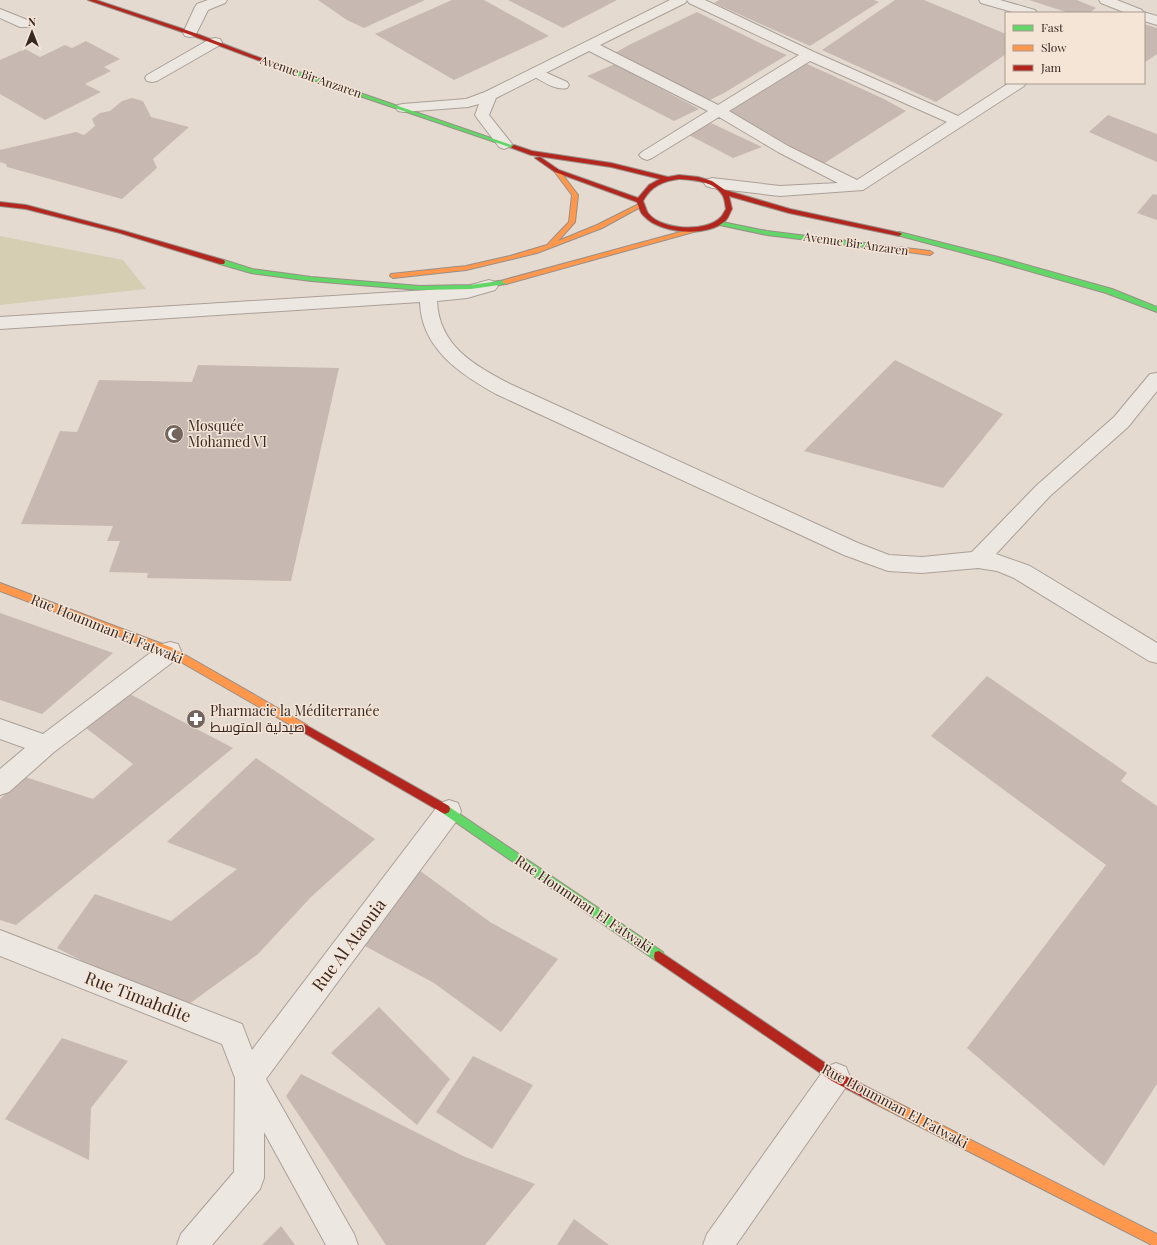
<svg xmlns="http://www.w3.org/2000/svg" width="1157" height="1245" font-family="'Playfair Display',Cairo,serif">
<rect width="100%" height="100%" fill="#e4dad0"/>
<path fill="#d5ceb3" d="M0,236l123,24 23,29 -146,16z"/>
<path fill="#c7b8b1" d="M318,0h107l-61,28 -17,-8z
M452,0h32l65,36 -95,44 -79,-46z
M508,0h109l-54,28z
M719,0h155l5,2 -69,44 -96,-43z
M895,0h29l82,34v20l-70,48 -114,-52z
M1029,0h48l19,8 -7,5h-20z
M697,12l69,34 21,9 -63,38 -20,10 -91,-49 16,-9z
M1144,24l13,4v26l-13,9z
M86,41l34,18 -16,8 7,4 -26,13 16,8 -56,28 -45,-26v-34l25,-11 15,8 25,-12 7,3z
M805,63l79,36 22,12 -86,55 -95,-55z
M615,64l84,45 -25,12 -87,-45z
M132,98l11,3 8,16 38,10 -36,32 4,9 -35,31 -115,-32 -1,-3 -6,-2v-12l76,-18 8,3 11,-9 -3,-7 8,-6 10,-2 12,-10z
M1108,115l49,19v28l-68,-30z
M711,123l51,24 -29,11 -44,-23z
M1153,194l4,1v25l-20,-7z
M895,360l108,54 -60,74 -139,-37z
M198,365l141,3 -48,213 -144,-3 1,-5 -39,-1 11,-31h-13l6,-15 -92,-2 39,-93 17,1 22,-52 93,2z
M0,613l113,40 -71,61 -42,-14z
M987,676l140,97 -6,8 36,25v278l-53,82 -137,-118 139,-183 -175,-129z
M128,693l105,55 -217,177 -16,-5v-121l25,-22 68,22 40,-35 -51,-39z
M256,758l119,81 -64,58 -53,57 -69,50 -71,-25 -61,-31 38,-54 76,27 66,-52 -70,-27z
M419,870l71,52 68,37 -57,73 -67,-49 -71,-38z
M379,1007l71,72 -33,46 -86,-72z
M62,1038l66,23 -37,47 -2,52 -84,-41z
M473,1056l60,29 -41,64 -56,-37z
M301,1074l162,82 72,28 -50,61h-99l-100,-149z
M574,1219l35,26h-52z
M281,1226l14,19h-33z"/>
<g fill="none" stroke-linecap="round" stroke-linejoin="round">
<g stroke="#aaa098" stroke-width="2">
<path id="lane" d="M0,9l30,12 2,3 -2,3h-10l-20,-9z
M215,38l5,1 2,3 -2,3 -63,36 -5,1 -5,-1 -2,-3 2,-3 63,-36z
M536,68l31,14 2,3 -2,3c-12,3 -26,-8 -36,-13l-2,-3 2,-3z"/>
</g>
<g stroke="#aaa098" stroke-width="2">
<path id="street" d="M208,0h19l-2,3 -17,7 -13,26 -5,1 -5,-1 -2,-3 12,-26 2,-3z
M670,0h17l-2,3 -85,42 118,60 81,-50 -110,-52 -2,-3h18l109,52 144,64 51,-33h17l-2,3 -161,104 -83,6 -68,-8 -6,-2 -2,-3 2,-3 6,-2 68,8 58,-3 -60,-31 -59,-35 -67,41 -5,2 -5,-2 -3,-3 3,-3 66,-41 -119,-60 -93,47 -7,17 23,29 -3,3 -5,2 -5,-2 -22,-29 -2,-3 4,-11 -11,3 -65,5 -5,-1 -2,-3 2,-3 5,-1 63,-5 19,-7zM810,61l137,61 -90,58 -69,-34 -59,-35z
M979,0h21l35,10 2,3h-21l-35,-10z
M1099,0h18l25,10 1,2 14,4v9l-13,-4v-8h-18l-25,-10z
M489,280l6,2 3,4 -3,4 -28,8 -30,3c2,45 37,64 73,83l348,159 31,12 33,2 50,-5 64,-66 78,-69 36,-43 7,-1v18l-29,36 -78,69 -54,58 34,12 127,77v20l-8,-2 -135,-83 -17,-7 -19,-3 -56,5 -34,-2 -44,-16 -348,-161c-36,-20 -75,-46 -76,-92l-420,27v-12l428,-27 39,-4z
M170,642l8,2 3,7 -3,7 -124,94 -45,40 -9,3v-26l25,-21 -25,-9v-20l43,15 119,-90z
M449,800l9,3 3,8 -3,8 -192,260 88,155 4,11h-32l-62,-113v46l-4,11 -48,56h-35l4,-11 53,-62 1,-94 -13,-34 -222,-88v-26l242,94 10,26 188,-247z
M836,1063l10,4 4,10 -4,10 -110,158h-33l4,-11 119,-167z"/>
</g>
<g stroke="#998f88" stroke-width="2">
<path id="fast" d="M292,71h4l221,76 -5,1 -220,-75z
M717,221l50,10 105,13 3,2 -3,2 -105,-13 -52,-11 -1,-1z
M899,232l99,25 114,32 45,18v5l-51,-19 -112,-32 -97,-26 -1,-1z
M220,260h4l28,9 59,8 109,9 51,-1 35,-5 4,2 -4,2 -35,5 -51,1 -109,-9 -60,-8 -31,-9z
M445,804l218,148 1,4 -1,4 -4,1 -4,-1 -214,-148 -1,-3 1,-3z"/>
</g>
<g stroke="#998f88" stroke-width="2">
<path id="slow" d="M555,170h4l19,25 -3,27 -17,19 39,-16 42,-21 5,1 -42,23 -65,25 -71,17 -73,8 -3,-2 1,-2 75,-8 44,-10 37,-11 22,-23 3,-27 -18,-24z
M695,228l3,2 -1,1 -191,53 -4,-2 2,-2z
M872,244l58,7 3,2 -3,2 -60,-8 -1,-1z
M0,583l173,65 134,77 2,3 -2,3 -3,1 -3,-1 -134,-77 -167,-63z
M876,1092l281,142v11h-5l-280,-143 -2,-4 2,-4z"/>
</g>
<g stroke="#998f88" stroke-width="2">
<path id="jam" d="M88,0h8l96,32 105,40 -5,1 -104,-39z
M514,145l18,6 79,12 57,14 11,-2 19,2 14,4 13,9 65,19 111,24 1,1 -3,2 -110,-23 -60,-17 3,13c-2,3 -3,8 -6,11 -17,18 -66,14 -82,-4 -4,-3 -5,-9 -7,-14l-82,-30 -20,-14 5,-1 19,13 79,28 11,-13 11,-6 -49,-12 -80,-12 -19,-7 -1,-1zM679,179c14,1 36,2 44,17 2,4 2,9 3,13 -2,3 -3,6 -5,8 -15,16 -61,13 -73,-4 -2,-3 -3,-8 -5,-12 8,-15 20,-20 36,-22z
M0,202l26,3 98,26 100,29 1,2 -1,2h-4l-100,-31 -94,-24 -26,-3z
M304,724l145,82 1,3 -1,3 -4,2 -4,-2 -140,-81 -2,-3 2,-3z
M659,951l181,122 40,21 2,4 -2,4 -4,2 -4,-2 -40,-21 -177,-121 -1,-4 1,-4z"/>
</g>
<use href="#lane" fill="#ece7e1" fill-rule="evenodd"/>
<use href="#street" fill="#ece7e1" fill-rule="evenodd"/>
<use href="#fast" fill="#63d668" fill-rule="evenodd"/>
<use href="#slow" fill="#ff974d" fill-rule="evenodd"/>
<use href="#jam" fill="#b3261e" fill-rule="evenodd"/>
</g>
<defs>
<g id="mosque-disc" transform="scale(1)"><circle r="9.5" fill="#74665e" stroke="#f4e5d7"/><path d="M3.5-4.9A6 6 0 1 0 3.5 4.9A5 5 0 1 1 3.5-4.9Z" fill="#fff"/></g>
<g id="pharmacy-disc" transform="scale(1)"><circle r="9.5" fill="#74665e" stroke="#f4e5d7"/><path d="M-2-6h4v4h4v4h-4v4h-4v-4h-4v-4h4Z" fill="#fff"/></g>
</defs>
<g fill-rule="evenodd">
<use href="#mosque-disc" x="174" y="434"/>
<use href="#pharmacy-disc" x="196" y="719"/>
</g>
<g text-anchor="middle" stroke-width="3" stroke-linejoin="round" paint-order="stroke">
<g font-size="12" fill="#382721" stroke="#f4e5d7">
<text transform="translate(311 77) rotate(19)" y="4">Avenue Bir Anzaren</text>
<text transform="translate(856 244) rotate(8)" y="4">Avenue Bir Anzaren</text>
</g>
<g font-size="14" fill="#382721" stroke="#f4e5d7" text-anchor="start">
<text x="188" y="431">Mosquée<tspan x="188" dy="16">Mohamed VI</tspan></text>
<text x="210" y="716">Pharmacie la Méditerranée<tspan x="210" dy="16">صيدلية المتوسط</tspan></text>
</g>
<g font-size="14" fill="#382721" stroke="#f4e5d7">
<text transform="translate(107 629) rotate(22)" y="5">Rue Houmman El Fatwaki</text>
<text transform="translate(584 904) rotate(34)" y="5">Rue Houmman El Fatwaki</text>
<text transform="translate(895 1106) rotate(28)" y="5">Rue Houmman El Fatwaki</text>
</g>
<g font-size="17" fill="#382721" stroke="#f4e5d7">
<text transform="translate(349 945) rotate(-53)" y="6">Rue Al Ataouia</text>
<text transform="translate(138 997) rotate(21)" y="6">Rue Timahdite</text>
</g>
</g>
<rect x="1005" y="12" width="140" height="72" fill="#f4e5d7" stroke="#a9998e"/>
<rect x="1013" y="25" width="20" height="6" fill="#63d668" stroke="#a9998e"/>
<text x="1041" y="32" font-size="12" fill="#382721">Fast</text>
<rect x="1013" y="45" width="20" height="6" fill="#ff974d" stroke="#a9998e"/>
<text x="1041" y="52" font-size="12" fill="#382721">Slow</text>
<rect x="1013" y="65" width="20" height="6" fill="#b3261e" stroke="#a9998e"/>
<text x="1041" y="72" font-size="12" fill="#382721">Jam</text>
<g transform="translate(32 32)" stroke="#f4e5d7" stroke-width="3" paint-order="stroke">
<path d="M0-3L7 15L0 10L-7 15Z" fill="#382721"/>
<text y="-6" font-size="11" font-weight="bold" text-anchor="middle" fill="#382721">N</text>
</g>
</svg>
